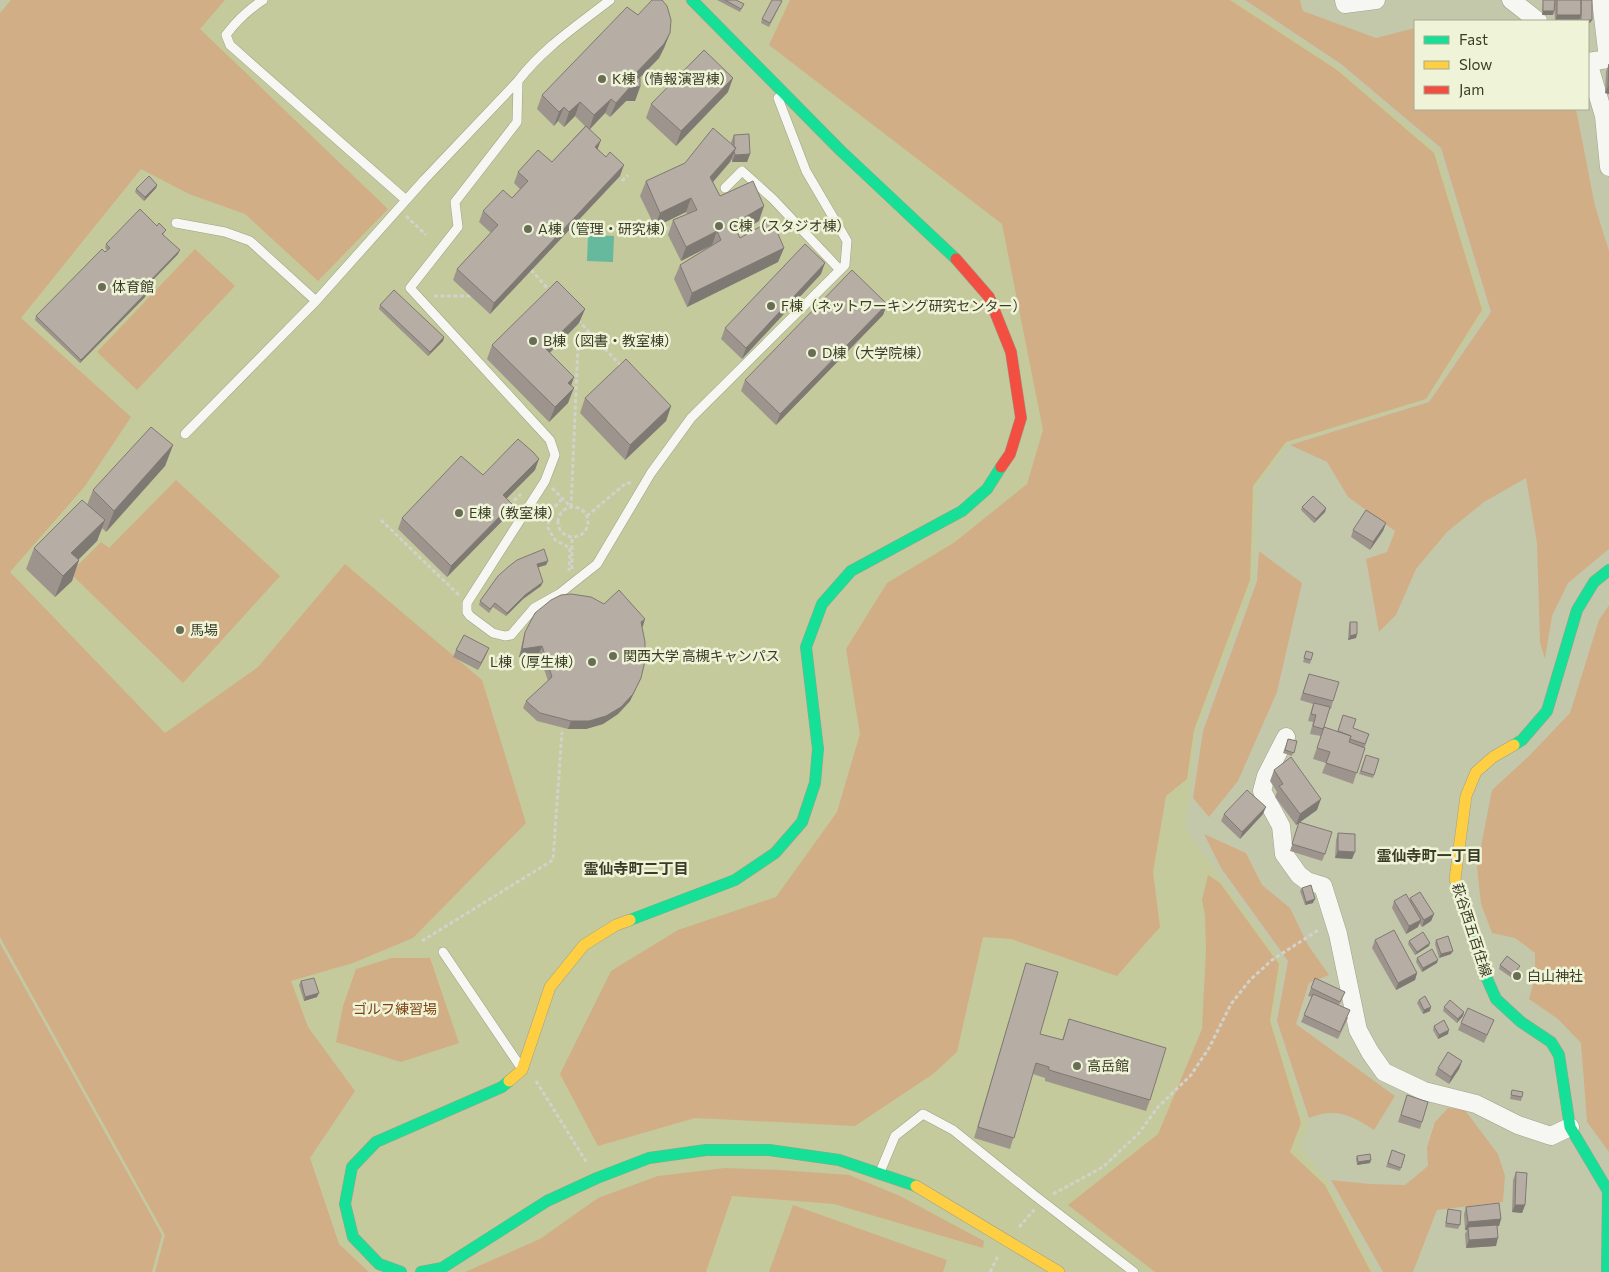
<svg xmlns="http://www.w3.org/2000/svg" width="1609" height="1272" font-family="Commissioner,'Noto Sans JP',sans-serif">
<rect width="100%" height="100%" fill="#c4c8ab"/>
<path fill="#c4ca9b" d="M10,0h1229l100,66 99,84 49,161 -60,90 -139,43 -31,43 -3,95 -56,148 -13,98 98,135 -9,58 34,105 -8,20 28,36 48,90h-1223l10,-37 -163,-295v-928z"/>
<path fill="#d2ae87" d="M11,0h214l-25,29 188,180 -70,72 -73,-67 -56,-20 -48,-25 -120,149 110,99 -46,69 -75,86 155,161 93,-66 87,-103 137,116 44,143 -113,115 -60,25 -62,18 17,46 47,64 -45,67 29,86 30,28h-214l10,-37 -165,-298v-924z
M790,0h440l107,70 97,83 48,157 -56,89 -140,43 -33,44 -3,94 -56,150 -7,49 -21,17 -13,76 7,55 -43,49 -106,-37 -28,-2 -26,115 -24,22 -78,52 -160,-8 -97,28 -38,-72 51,-103 67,-41 98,-33 61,-85 23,-78 -14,-85 41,-66 68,-41 72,-58 16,-54 -41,-206 -233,-179z
M1245,0h55l3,11 73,27 39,-10v81h161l19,97 14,45v298l-41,34 -16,33 -7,43 -5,-16 -3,-100 -11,-65 -42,24 -37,30 -31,37 -20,46 -17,17 -13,-73 21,-7 8,-21 -47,-34 -21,-35 -37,-17 139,-43 62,-90 -50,-164 -100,-84z
M195,249l40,37 -98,104 -40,-38z
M176,480l104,96 -97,107 -113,-110 31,-31 8,6z
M1259,551l43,32 -25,109 -39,89 -29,36 -16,-19 10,-67 54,-150z
M1609,605v547l-22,-30 -6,-79 -23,-24 -29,-20 6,-22v-24l-20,-15 -23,-5 -11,-29 -4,-37 15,-77 37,-34 41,-43 29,-93z
M1204,834l42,19 16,32 28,23 18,37 21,30 -20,8 -13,41 99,72 -21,34c-22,-15 -39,-23 -65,-12l-32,-97 11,-60 -67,-93z
M1208,875l12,8 59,81 -9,57 31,102 -11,29 35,33 46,87h-216l-87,-67 90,-71 44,-105 4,-79 -1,-35 -3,-15z
M0,943l162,292 -10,37h-152z
M391,958h39l29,85 -58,19 -65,-20 7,-36 13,-37z
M1448,1108l16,1 34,45 7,22 -2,26 -66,8 -24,62h-30l-52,-92 39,4 35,1 23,-19 -1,-19 8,-25z
M725,1168l55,2 69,5 51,21 84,45 -1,7 -149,-44 -102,-8 -26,76h-241l75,-33 58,-41 60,-22z
M793,1205l154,55 -4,12h-174z"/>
<path fill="#66b99d" d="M588,235l26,1 -1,26 -26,-1z"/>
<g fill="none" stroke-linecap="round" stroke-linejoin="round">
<g stroke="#9ea089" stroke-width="10">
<path id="lane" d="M263,0c-15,10 -26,20 -37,35l4,10 176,155
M518,81l-1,41 -62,80 3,25 -48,61 140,152 5,15 -10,26 -78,122v9l3,4 23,17 12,3 6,-1 23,-27 25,-14 38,-30 54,-91 40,-55 154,-153 2,-24 -41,-70 -28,-73
M725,188l17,-17 31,28 67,71
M176,223l49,9 25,9 66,60
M185,434l131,-133 108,-121 94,-99c25,-33 60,-56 92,-81
M443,952l77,114
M880,1172l15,-36 28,-22 30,16 81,65 100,77"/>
</g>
<g stroke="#9ea089" stroke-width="19">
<path id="street" d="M1344,0l1,4 31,-4
M1511,0l27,21
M1601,0l7,59h1
M1608,59l-20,3 16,54 5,51
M1286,737l-20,39 -4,15 19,35 3,28 15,21 8,6 16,5 15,48 20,96 12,22 14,20 40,19 52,13 42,21 33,11 19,-9"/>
</g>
<g stroke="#9ea089" stroke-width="12">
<path id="fast" d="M692,0l148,150 116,109
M1514,745l8,-5 25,-29 30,-101 17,-28 15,-12
M1460,896l21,69 15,34 25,23 30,20 8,13 11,72 38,64 -1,81
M630,920l105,-40 40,-27 27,-31 13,-39 3,-34 -12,-102 16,-43 29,-33 111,-60 25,-22 14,-22
M401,1272l-22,-8 -26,-27 -8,-33 7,-37 24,-25 126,-55 7,-6
M421,1272l21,-4 105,-67 50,-23 52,-20 57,-8h63l70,10 77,26"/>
</g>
<g stroke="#9ea089" stroke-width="12">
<path id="slow" d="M1460,896l-5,-17 11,-83 10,-24 17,-15 21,-12
M509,1081l13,-11 28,-83 34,-42 32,-20 14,-5
M916,1186l143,86"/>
</g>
<g stroke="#9ea089" stroke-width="12">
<path id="jam" d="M956,259l33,38 22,55 10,66 -11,36 -9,13"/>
</g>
<path stroke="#d1d2c9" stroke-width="3" stroke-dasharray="4 2.5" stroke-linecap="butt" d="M622,181l6,-6
M406,216l20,19
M648,238l24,-12
M531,270l20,22
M434,296h37
M578,320l45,48
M552,488l19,19
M562,499l-12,13 -2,16 7,12 15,8 -1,23
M509,505l12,-11
M558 522a15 15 0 1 1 30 0a15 15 0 1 1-30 0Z
M571,507l7,-161 10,-15
M587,516l39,-33h6
M381,520l79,76
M572,569v-32
M422,941l131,-81 9,-128
M536,1081l51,82
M1053,1194l50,-27 36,-34 19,-26 33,-32 18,-27 22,-44 19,-24 22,-20 48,-31
M1019,1227l16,-18
M990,1272l8,-16"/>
<use href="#lane" stroke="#f6f7f2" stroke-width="9"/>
<use href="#street" stroke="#f6f7f2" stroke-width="18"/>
<use href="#fast" stroke="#16e098" stroke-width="11"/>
<use href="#slow" stroke="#ffcf43" stroke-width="11"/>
<use href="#jam" stroke="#f24e42" stroke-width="11"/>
</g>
<path fill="#9d958d" d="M717,0h19l8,4 -4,8z
M1543,0h38l9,23 -2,-2h-8v-3l-1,3h-24l-1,-14 -1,8h-11z
M782,1l-13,26 -8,-4 1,-4z
M638,15l32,18 -6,15 -5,10 -19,20v9l-5,14h-9l-16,16 -5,-4 -15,16 8,20 22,27 -130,138 -37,-34 4,-11 34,-36 -12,-11 4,-11 29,-13 8,-9 -6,-6 4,-11 34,-10 33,-36 -10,-10 -11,11 -6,-6 -4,5 -17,-17 5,-14z
M1609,64v30l-4,-1 1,-22z
M728,92l-52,54 -30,-28 5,-14z
M734,135l16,19 -3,8h-15v-3l-2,3 -17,20 7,14 39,25 -22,12 3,5 44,10 -6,14 -91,45 -13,-28 6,-14 32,-20 -31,16 -13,-26 5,-15 14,-6 -1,-2 -31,15 -15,-31 6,-15 85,-37v-2z
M157,185l-1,3 -12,13 -9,-9 1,-3z
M157,226l9,4 -3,5 15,19 -31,32 -4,-4 -4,4 7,7 -1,4 -65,66 -45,-43 1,-4 69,-64 2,-2 -2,-2 1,-4z
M821,274l-79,85 -21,-20 4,-11z
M887,304l-4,11 -107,110 -35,-34 4,-11z
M380,305l64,32 -1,4 -15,15 -49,-47z
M585,309l-6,14 -29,30 24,24 -3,8 -3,18 -19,19 -62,-63 5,-14z
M585,398l86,8 -5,15 -41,39 -45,-47z
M173,445l-8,21 -59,66 -4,-4 -5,13 -18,18 -7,22 -17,16 -29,-28 8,-21 53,-43 6,-15z
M535,470l-29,29 2,16 -61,62 -49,-48 4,-11 81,-43z
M1302,507l24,1 -1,4 -11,11 -13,-13z
M1386,523l-3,8 -13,19 -19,-13 2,-7z
M548,561l-2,4 -8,2 3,19 -18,13 -17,17 -13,-9 -4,6 -10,-8 1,-4z
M1350,622l7,12 -1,4 -8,2 1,-14z
M643,626l-1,1 -1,51 -11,23 -12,13 -15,10 -17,5h-18l-31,-8 -14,-13 3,-7 22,-20 -9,-27 -20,3 4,-18 2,-7z
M456,650l30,5 -8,15 -25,-13z
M1306,651l5,9 -1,4 -7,-2z
M1309,674l24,27 -2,8 -2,-1 -5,19 13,4 16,-3 16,6 -16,50 -31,-11 4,-10 -13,-4 8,-23 -11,-2 3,-12 -5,-1 5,-17 -13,-4z
M1288,739l9,2 -5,15 -9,-3z
M1366,755l13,4 -6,19 -14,-4z
M1274,770l43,40 -17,12 25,32 -3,7 -32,-10 9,-28 -3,2 -21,-28 2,-5 -7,-11z
M1224,814h39l-23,25 -19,-18z
M1338,833l14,26 -17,-1 1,-18z
M1302,888l11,15 -8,2 -5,-14z
M1410,898l24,16 -3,7 -9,6 -3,-4 -1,4 -12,7 -14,-26 2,-7h16z
M1375,940l42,33 -2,7 -19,10 -24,-42z
M1436,940l15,14 -12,4 -4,-14z
M1409,941l20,5 -14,9 -7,-11z
M1417,958l20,5 -15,9 -6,-10z
M1026,963l14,71 22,6 7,-21 81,81 -4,11 -101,-30v-3l-12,-4 -23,75 -36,-11 49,-164z
M1500,965l18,4 -6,9 -13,-9z
M301,981l16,16 -13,4 -5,-16z
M1311,988l34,4 -6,13 9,13 -10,21 -37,-17 11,-25 -4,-1z
M1419,1000l11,11 -7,3 -6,-11z
M1444,1007l20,5 -1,4 -6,7 -14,-12z
M1494,1020l-10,23 -26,-13 3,-7z
M1434,1026l14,8 -10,5 -5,-9z
M1462,1061l-3,8 -10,15 -14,-9 3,-7z
M1512,1090l10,7 -1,4 -11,-2z
M1407,1095l21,7 -8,27 -22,-7z
M1392,1150l13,5 -5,16 -14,-4z
M1357,1156l13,7 -13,2 -1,-6z
M1516,1172l9,33 -3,8 -10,-1 1,-32z
M1466,1207l35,12 -2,7h-2l-1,20 -30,2 -1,-14 2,-4h-2l-1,-16z
M1448,1209l12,16 -2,4 -13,-2 2,-14z"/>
<path fill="#7f7973" d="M1543,11h11l-1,4h-11z
M1557,15h24l-2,6h-24z
M1581,20h11l-2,3h-2v-2h-7z
M670,33l-6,15 -5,10 -28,28 9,1 -5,14h-9l-16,16 6,-14 17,-27z
M733,78l-5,14 -52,54 5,-15z
M1608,86h1v8l-4,-1z
M611,99l-6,14 -16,17 5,-15z
M580,102l-5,14 -11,11 5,-15z
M564,107l-6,14 -4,5 5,-14z
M601,140l-4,11 -2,-4z
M736,148l-6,14 -25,29 5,-14z
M750,154l-3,8h-15l3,-7z
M624,165l-4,11 -130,138 4,-11z
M157,185l-1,3 -12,13 1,-4z
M691,198l-5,14 -31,15 5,-14z
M764,206l-5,15 -31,18 5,-15z
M717,231l-5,14 -31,16 5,-14z
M784,248l-6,14 -91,45 5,-14z
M180,250l-2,4 -31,32 2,-4z
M825,263l-4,11 -79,85 4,-11z
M145,279l-2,3 -6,7 1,-4z
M146,293l-1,4 -65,66 1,-3z
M887,304l-4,11 -107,110 4,-11z
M585,309l-6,14 -39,39 5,-14z
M444,337l-1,4 -15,15 2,-4z
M574,377l-5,14 -1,-8z
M574,388l-6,15 -19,19 6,-15z
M671,406l-5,15 -41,39 5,-15z
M173,445l-8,21 -59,66 8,-21z
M539,459l-4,11 -36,36 4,-11z
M512,504l-4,11 -61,62 4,-11z
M1326,508l-1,4 -11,11 2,-4z
M105,520l-8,21 -33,33 7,-21z
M1386,523l-3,8 -13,19 3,-8z
M79,560l-7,21 -17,16 8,-21z
M548,561l-2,4 -10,3 1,-4z
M543,582l-2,4 -18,13 -17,17 1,-3 18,-18z
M645,619l-2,7 -5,4 3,-8z
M1357,634l-1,4 -8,2 2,-4z
M542,646l-3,8 -20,3 3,-8z
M489,648l-3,7 -8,15 3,-7z
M641,678l-11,23 -12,13 -15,10 -17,5h-18l3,-8z
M1321,799l-4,11 -21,15 4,-11z
M1266,807l-3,7 -23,25 2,-7z
M1338,851l17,1 -3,7 -17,-1z
M1315,899l-2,4 -8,2 1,-3z
M1434,914l-3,7 -9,6 2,-7z
M1421,920l-3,7 -12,7 3,-8z
M1430,943l-1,3 -14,9 2,-3z
M1453,951l-2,3 -12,4 2,-4z
M1438,960l-1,3 -15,9 1,-4z
M1417,973l-2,7 -19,10 2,-7z
M319,993l-2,4 -13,4 1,-4z
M1431,1007l-1,4 -7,3 1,-4z
M1464,1012l-1,4 -6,7 1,-4z
M1449,1030l-1,4 -10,5 1,-4z
M1462,1061l-3,8 -10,15 2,-7z
M1371,1160l-1,3 -13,2 1,-3z
M1515,1205h10l-3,8 -10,-1z
M1501,1219l-2,7 -31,3v-2l-1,3h-2l3,-8z
M1498,1238l-2,8 -30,2 3,-8z"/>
<path fill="#b6ada4" stroke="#7f7973" d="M652,0h10l5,6 4,14 -1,13 -6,11 -31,32 2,2h5v9l-9,-1 -15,17 -5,-4 -17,16 -14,-13 -11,10 -5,-5 -5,5 -17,-17 85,-88 11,8z
M725,0h11l8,4 -3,5z
M772,0h8l2,1 -12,22 -8,-4z
M1543,0h12l-1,11h-11z
M1557,0h24v15h-24z
M1581,0h11v20h-11z
M704,50l29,28 -52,53 -30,-27z
M1609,64v22h-1z
M586,126l15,14 -6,7 11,10 4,-5 14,13 -130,138 -37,-34 41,-44 -15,-14 20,-21 9,8 16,-17 -10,-9 20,-22 14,12z
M713,128l23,20 -26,29 10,19 33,-15 11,25 -31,18 7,14 32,-18 12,28 -92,45 -12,-28 41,-25 -4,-9 -31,16 -13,-27 24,-10 -6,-12 -31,15 -14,-32 39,-18z
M749,134l1,20 -15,1 -1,-4 2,-3 -2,-1v-12z
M149,176l8,9 -12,12 -9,-8z
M140,209l17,17 2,-3 7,7 -4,4 18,16 -31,32 -4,-3 -7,6 8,8 -65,67 -45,-44 66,-67 3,3 5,-4 -4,-4z
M805,244l20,19 -79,85 -21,-20z
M852,270l35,34 -107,110 -35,-34z
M557,281l28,28 -40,39 29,29 -6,6 6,5 -19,19 -63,-62z
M394,290l50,47 -14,15 -50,-47z
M626,359l45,47 -41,39 -45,-47z
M151,427l22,18 -59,66 -21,-21z
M518,439l15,13 6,7 -36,36 9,9 -61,62 -49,-48 59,-62 22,19z
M1313,496l13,12 -10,11 -14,-12z
M82,500l23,20 -34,33 8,7 -16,16 -29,-28z
M1366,510l20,13 -13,19 -20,-12z
M544,549l4,12 -11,3 6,18 -18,13 -18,18 -12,-10 -5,6 -10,-8 18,-25 10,-9 9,-7z
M619,590l26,29 -4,3 4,20v19l-4,17 -8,16 -12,13 -15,9 -17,5h-18l-31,-8 -14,-12 26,-24 -10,-31 -20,3 3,-17 10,-19 16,-13 10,-5 10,-1 20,3 13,7z
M1350,622h7v12l-7,2z
M464,635l25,13 -8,15 -25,-13z
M1306,651l7,2 -2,7 -7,-2z
M1309,674l30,8 -6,19 -30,-8z
M1314,703l16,4 -6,20 -1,2 -10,-3 3,-11 -5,-1z
M1343,715l13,4 -3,9 16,6 -4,10 -15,-5 1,-3 -13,-5z
M1324,727l27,9 -2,6 16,6 -8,25 -31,-10 4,-11 -13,-4z
M1288,739l9,2 -3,12 -9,-3z
M1366,755l13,4 -5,16 -13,-4z
M1291,757l30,42 -21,15 -21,-28 4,-2 -9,-14z
M1247,790l19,17 -24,25 -18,-18z
M1299,822l33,10 -7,22 -33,-10z
M1338,833l17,1v18l-17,-1z
M1311,885l4,14 -9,3 -4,-14z
M1420,892l14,22 -10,6 -14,-22z
M1406,894l15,26 -12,6 -15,-25z
M1394,930l23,43 -19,10 -23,-43z
M1423,932l7,11 -13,9 -8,-11z
M1448,936l5,15 -12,3 -5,-14z
M1432,949l6,11 -15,8 -6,-10z
M1507,956l13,10 -7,9 -13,-10z
M1026,963l32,9 -18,62 23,6 6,-21 97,29 -16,52 -101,-30v-3l-13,-4 -22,75 -36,-11z
M314,978l5,15 -14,4 -4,-16z
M1315,978l30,14 -5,10 -29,-14z
M1313,994l37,16 -10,22 -36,-17z
M1425,996l6,11 -7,3 -5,-10z
M1450,1000l14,12 -6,7 -14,-12z
M1468,1008l26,12 -7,15 -26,-12z
M1444,1020l5,10 -10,5 -5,-9z
M1448,1052l14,9 -11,16 -13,-9z
M1512,1090l11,2 -1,5 -11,-2z
M1407,1095l21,7 -6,20 -21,-7z
M1392,1150l13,5 -4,13 -13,-5z
M1370,1154l1,6 -13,2 -1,-6z
M1516,1172l11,1 -2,32h-10z
M1499,1203l2,16 -33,3 -2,-15z
M1448,1209l13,2 -1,14 -14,-2z
M1497,1225l1,13 -29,2 -1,-13z"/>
<g fill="#6a6d55" stroke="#eff3d7" stroke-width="2">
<circle cx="602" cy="79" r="5"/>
<circle cx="719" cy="226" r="5"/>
<circle cx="528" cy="229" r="5"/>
<circle cx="102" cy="287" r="5"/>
<circle cx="771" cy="306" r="5"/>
<circle cx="533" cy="341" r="5"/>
<circle cx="812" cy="353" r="5"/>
<circle cx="459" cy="513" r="5"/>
<circle cx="180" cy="630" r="5"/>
<circle cx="613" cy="656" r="5"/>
<circle cx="592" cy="662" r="5"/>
<circle cx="1517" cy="976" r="5"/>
<circle cx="1077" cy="1066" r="5"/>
</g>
<g text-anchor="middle" stroke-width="5" stroke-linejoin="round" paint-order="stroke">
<g font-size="14" fill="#3a3c26" stroke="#eff3d7" text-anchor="start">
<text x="612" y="84">K棟（情報演習棟）</text>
<text x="729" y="231">C棟（スタジオ棟）</text>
<text x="538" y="234">A棟（管理・研究棟）</text>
<text x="112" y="292">体育館</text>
<text x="781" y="311">F棟（ネットワーキング研究センター）</text>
<text x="543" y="346">B棟（図書・教室棟）</text>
<text x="822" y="358">D棟（大学院棟）</text>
<text x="469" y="518">E棟（教室棟）</text>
<text x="190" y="635">馬場</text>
<text x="623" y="661">関西大学 高槻キャンパス</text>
<text x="582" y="667" text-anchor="end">L棟（厚生棟）</text>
<text x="1527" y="981">白山神社</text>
<text x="1087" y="1071">高岳館</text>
</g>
<g font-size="14" fill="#3a3c26" stroke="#eff3d7">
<text transform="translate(1472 930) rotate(72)" y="5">萩谷西五百住線</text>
</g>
<g font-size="14" fill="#7f4210" stroke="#eff3d7">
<text x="395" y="1014">ゴルフ練習場</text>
</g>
<g font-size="15" font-weight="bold" fill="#3a3c26" stroke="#eff3d7">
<text x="1429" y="861">霊仙寺町一丁目</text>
<text x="636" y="874">霊仙寺町二丁目</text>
</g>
</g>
<rect x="1414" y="20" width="175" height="90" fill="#eff3d7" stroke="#a7aa90"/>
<rect x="1424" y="36" width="25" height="8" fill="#16e098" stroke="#a7aa90"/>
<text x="1459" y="45" font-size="15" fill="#3a3c26">Fast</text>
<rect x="1424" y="61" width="25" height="8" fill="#ffcf43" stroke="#a7aa90"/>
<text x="1459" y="70" font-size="15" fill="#3a3c26">Slow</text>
<rect x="1424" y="86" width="25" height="8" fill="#f24e42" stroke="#a7aa90"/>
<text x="1459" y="95" font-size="15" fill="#3a3c26">Jam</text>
</svg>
